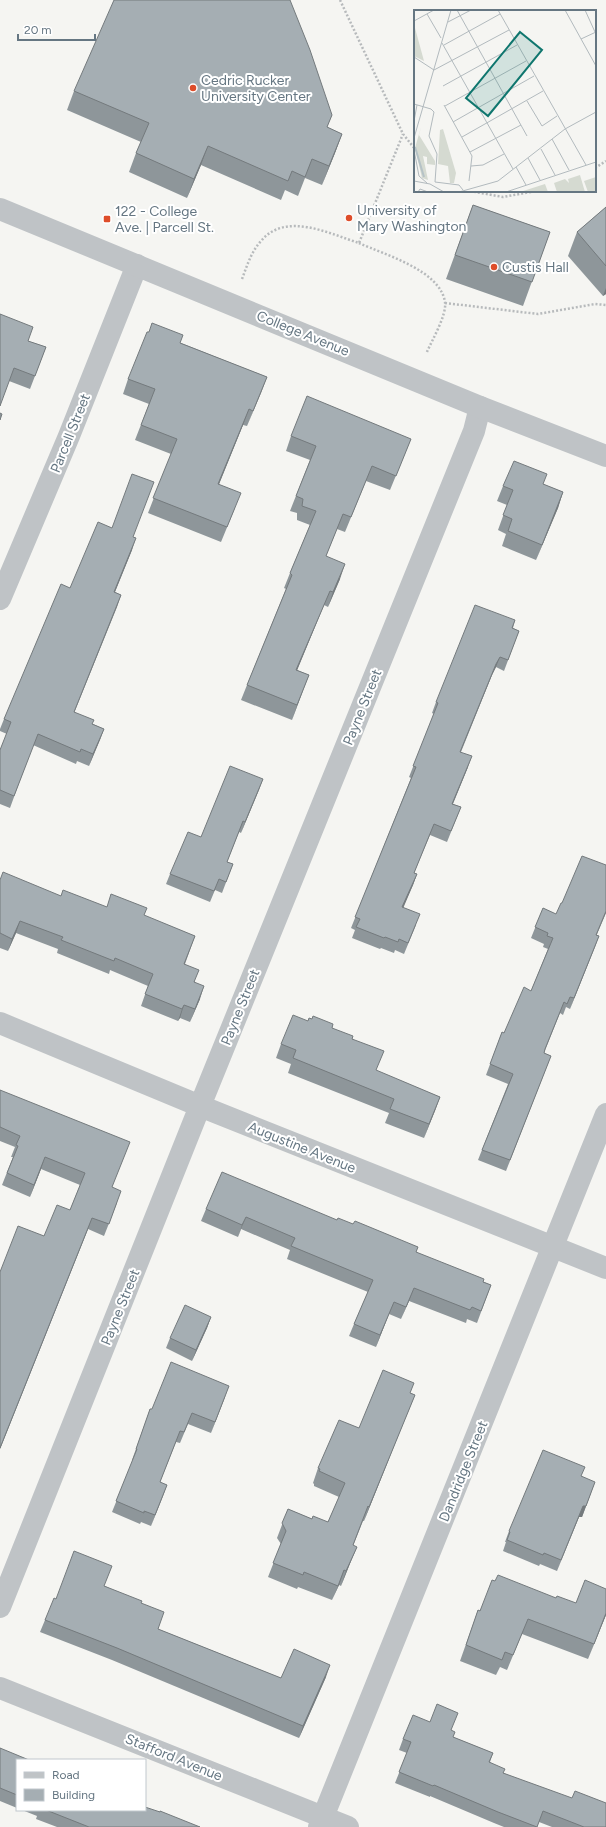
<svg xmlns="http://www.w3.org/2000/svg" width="606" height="1827" font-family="Figtree,sans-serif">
<rect width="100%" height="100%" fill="#f5f5f2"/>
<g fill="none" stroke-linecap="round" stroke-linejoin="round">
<path stroke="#b7babc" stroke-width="2.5" stroke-dasharray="2 2" stroke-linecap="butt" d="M340,0l63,134 12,15
M595,168l11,-7
M470,191l33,6 33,-6
M359,243c26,12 81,27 86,59 2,13 -13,38 -18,50
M242,279c5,-13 9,-27 19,-38 25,-30 69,-7 98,2l44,-109
M445,303l93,11 57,-10 11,1"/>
<path stroke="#bfc3c6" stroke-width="22" d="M0,599l69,-163 68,-171
M0,1023l200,83 406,162
M0,1607l200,-501 274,-675 6,-24
M0,1688l348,139
M319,1827l287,-713"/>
<path stroke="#bfc3c6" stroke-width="22" d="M0,209l480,198 126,49"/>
</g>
<path fill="#8e969a" d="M74,91l258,24 -5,12 15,7 -7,19 -13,32 -17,-7 -7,18 -13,-6 -4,10 -80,-35 -14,33 -58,-26 7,-19 5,-11 -74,-32z
M473,205l77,27 -27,74 -77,-27z
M606,207v87l-3,2 -35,-40 9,-24z
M0,314l28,27 18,6 -16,42 -21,-8z
M181,343l86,34 -20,49 -4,-1 -24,59 16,24 -14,34 -73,-29 23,-59 -36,-14 14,-36 -26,-10 5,-15z
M291,436l120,3 -21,51 -24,-9 -21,51 -8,-3 -11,27 14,23 -12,28 -4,-2 -27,65 12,5 -17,45 -51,-20 6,-15 39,-96 -2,-1 6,-15 20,-48 -13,-5v-7l-7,-2 20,-51 -24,-9z
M543,484l20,8 -5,16 -22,52 -34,-14 4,-12 -8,-4 9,-25 -10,-4 6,-15z
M133,537l-1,13 -17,42 6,3 -47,117 19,12 11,5 -15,37 -12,-5 -1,3 -43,-19 -23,63 -10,-4v-54l7,-16 -7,-3v-2l4,-10 66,-131z
M515,620l-2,8 6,3 -15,40 -8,-4 -4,8 -31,77 7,15 -15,37 8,3 -14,35 -17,-7 -16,38 3,1 -4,11 -10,22 13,18 -12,29 -9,-4 -1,3 -13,-5 -1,1 -28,-11 3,-8 -4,-2 60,-150 -2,-1 25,-63 -2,-1 4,-11z
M263,779l-22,54 -2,-1 -12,30 6,2 -11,29 -7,-3 -5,12 -44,-18 4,-10 31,-37z
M0,880l61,16 83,20 51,20 -10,28 10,18 5,17 -10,23 -10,-4 -2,3 -37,-15 7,-20 -38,-16 -1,4 -52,-21 1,-4 -42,-16 -8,18 -8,-3z
M543,908l56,28 -29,73 -4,-2 -3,8 -3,-2 -16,40 7,3 -45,115 -28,-11 30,-76 -22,-9 16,-43 2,1 27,-42 17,-42 -5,-2 1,-3 -13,-6z
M308,1021l24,7 21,11 23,32 64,26 -16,41 -39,-15 4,-10 -101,-40 3,-9 -15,-6 5,-14z
M0,1090l112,97 5,16 -13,33 -16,-7 -88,220v-177l44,-36 26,-26 10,-25 -39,-16 -11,28 -28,-12 11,-28h-2l4,-10 -15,-6z
M206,1209l131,11 16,4 65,23 -2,5 75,33 -14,38 -10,-4 -1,4 -57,-22 -8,18 -12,-5 -13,33 -27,-11 5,-12 14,-32 -81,-33 3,-9 -49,-21 -3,8 -37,-16z
M211,1317l-4,11 -15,33 -26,-13 4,-10z
M411,1393l4,2 -6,14 -45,112h-1l-10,25 4,1 -6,14 -10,25 -2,-1 -7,15 -34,-13 -1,2 -29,-12 13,-33 -4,-6 11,-29 24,10 16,3 11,-25 -25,-11v-2l-1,-1 5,-15 41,-40z
M225,1397l-14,36 -23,-9 -8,19 -4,-1 -16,40 7,3 -16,41 -10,-4 -1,2 -28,-12 21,-52h-1l18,-51h2z
M582,1476l9,17 -9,24h-3l-22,54 -17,-7 -1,2 -36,-15 3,-9h-1l4,-11z
M495,1581l61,17 50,17 -18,44 -66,-25 -15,36 -7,-3 -4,8 -36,-14 18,-51 2,1z
M105,1586l36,17 17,26 123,49 45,-1 -27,61 -187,-78 -72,-28 5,-12 11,-21z
M430,1722l21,8 2,7 40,16 -3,9 14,11 102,54h-54l-13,-5 -2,5h-33l-10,-4 -64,-27v1l-35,-14 12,-30 -8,-3 4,-11z
M0,1748l17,12v48l-17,-7z
M22,1810h123l55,17h-143l-21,-8 1,-3z"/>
<path fill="#747a7d" d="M342,134l-7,19 -13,32 7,-19z
M208,146l-7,19 -14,33 7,-19z
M606,288v6l-3,2z
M267,377l-6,16 -14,33 6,-15z
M249,409l-6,16 -30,74 5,-15z
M563,492l-5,16 -22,52 6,-15z
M136,538l-4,12 -22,54 4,-12z
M345,564l-5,15 -12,28 5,-15z
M330,591l-6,14 -33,80 5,-15z
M121,595l-4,12 -47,116 4,-11z
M500,657l-4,10 -4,8 -36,88 40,-99z
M309,675l-6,15 -11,30 5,-15z
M104,729l-4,11 -11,26 4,-12z
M472,756l-4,11 -20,48 4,-11z
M263,779l-4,11 -18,43 4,-11z
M417,874l-4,11 -14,33 3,-11z
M606,911v2l-14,33 4,-11z
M20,921l-4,12 -8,18 4,-12z
M599,936l-4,11 -25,62 4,-11z
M204,986l-4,13 -10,23 5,-13z
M184,1005l-4,13 -2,3 4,-12z
M440,1097l-5,14 -11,27 5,-14z
M45,1157l-4,12 -11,28 4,-12z
M246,1217l-5,12 -3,8 4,-12z
M92,1218l-4,11 -88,220v-1z
M414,1288l-5,13 -8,18 5,-12z
M394,1302l-5,12 -13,33 4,-12z
M211,1317l-4,11 -15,33 4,-11z
M229,1386l-4,11 -14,36 4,-11z
M415,1395l-6,14 -45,112 5,-14z
M595,1482l-13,35h-3l-22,54 26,-65z
M167,1485l-4,11 -12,30 4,-11z
M357,1547l-6,14 -10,25 5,-15z
M344,1570l-5,15 -7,15 6,-14z
M606,1613v2l-18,44 6,-15z
M330,1665l-4,12 -27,61 4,-12z"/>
<path fill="#a5aeb3" stroke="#747a7d" d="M114,0h176l20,50 22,65 -5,12 15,7 -13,32 -17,-7 -7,18 -13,-6 -4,10 -80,-35 -14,33 -58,-26 13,-30 -75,-32z
M473,205l77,27 -18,50 -77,-27z
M606,207v59l-29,-34z
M0,314l33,13 -5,14 18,6 -11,29 -21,-8 -14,38z
M152,323l31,12 -3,8 87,34 -14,34 -4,-2 -31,75 23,9 -14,34 -74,-29 24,-59 -36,-14 14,-36 -27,-10 19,-47h2z
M307,396l104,43 -15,37 -24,-10 -21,51 -8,-3 -17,42 19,8 -12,28 -3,-1 -34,79 13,5 -12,30 -50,-20 45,-110 -2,-2 26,-62 -14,-5 1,-7 -7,-3 20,-50 -25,-10z
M0,413l2,1 -2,6z
M514,461l33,13 -4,10 20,8 -21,53 -34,-14 4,-12 -9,-4 10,-25 -10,-4z
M132,474l22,8 -21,55 3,1 -22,54 7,3 -47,117 20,8 -2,4 12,5 -11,25 -12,-5 -1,3 -42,-18 -24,62 -14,-6v-40l11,-28 -7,-3 57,-135 9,4 28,-66 14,6z
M475,605l40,15 -3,8 7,3 -11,29 -8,-3 -4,7 -36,88 12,4 -20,48 9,3 -10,24 -17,-7 -20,49 3,1 -15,33 18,7 -12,29 -9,-4 -1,3 -13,-5 -1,1 -28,-11 4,-8 -5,-2 61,-150 -3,-1 25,-63 -2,-1z
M230,766l33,13 -18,43 -2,-1 -16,41 6,2 -7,18 -7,-3 -5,12 -44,-17 18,-42 13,5z
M582,856l24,9v46l-10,24 3,1 -25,62 -4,-1 -3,7 -3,-2 -19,47 -1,4 7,3 -41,104 -28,-10 31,-76 -23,-10 12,-32 2,1 20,-46 7,4 22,-53 -6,-2 1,-3 -13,-6 8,-19 13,6 5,-11h1z
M3,872l58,24 2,-6 44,17 4,-13 36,14 -3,7 51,21 -11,28 15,6 -5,12 10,4 -9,23 -11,-4 -2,4 -37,-15 8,-20 -38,-16 -1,3 -53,-21 2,-3 -43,-16 -8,18 -12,-6v-53z
M293,1015l15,6 1,-3 3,1 1,-3 20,8 -1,4 21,8 -1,3 32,12 -8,19 64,27 -11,27 -39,-15 4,-10 -101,-41 3,-8 -15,-6z
M0,1090l130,52 -18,45 9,4 -12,33 -17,-6 -92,230v-176l18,-46 26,10 13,-31 13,5 15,-37 -40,-16 -11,28 -27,-12 11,-27 -2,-1 4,-9 -20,-9z
M222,1172l115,48 1,-2 15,6 2,-3 63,26 -2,5 68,27 -1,3 8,3 -10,26 -9,-4 -2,3 -56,-22 -8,19 -12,-5 -14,33 -26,-11 19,-44 -82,-34 4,-8 -49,-21 -4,8 -36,-16z
M185,1305l26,12 -15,33 -26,-12z
M171,1362l58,24 -14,36 -23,-9 -8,19 -4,-1 -20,51 7,3 -12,30 -11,-4v2l-28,-12 21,-52h-1l14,-40h2z
M383,1370l31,13 -4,10 5,2 -46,112 -1,-1 -15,39 4,2 -11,24 -2,-1 -6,16 -34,-14 -1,3 -30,-12 13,-32 -4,-8 6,-14 24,10 1,-3 15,6 17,-39 -26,-12 1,-2 -2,-1 21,-48 20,8z
M543,1450l42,17 -4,9 14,6 -9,24h-3l-22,54 -17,-7 -1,2 -36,-15 3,-8 -1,-1z
M74,1551l38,15 -8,20 38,15 -1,2 23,9 -6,17 123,49 13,-29 36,16 -27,61 -186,-78 -72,-28 9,-22 2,1z
M498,1575l58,23 1,-2 19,7 9,-23 21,9v24l-12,31 -66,-25 -15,36 -8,-3 -3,8 -36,-15 12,-35 2,1 12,-31 3,1z
M437,1704l21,9 -7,17 4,2 -2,5 40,16 -4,9 16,7 -2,4 69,25 3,-7 31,12v24h-22l-41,-16 -6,16 -39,-15 -64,-27 -1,1 -34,-14 12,-30 -8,-3 10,-24 17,7z
M0,1748l29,12h-12v35l-17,-7z
M145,1807l15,5v-1l40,16h-111l-43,-17h99z"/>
<g fill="#de4d2a" stroke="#fff" stroke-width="1.5">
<circle cx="193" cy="88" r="4"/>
<circle cx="349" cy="218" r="4"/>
<rect x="103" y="215" width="8" height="8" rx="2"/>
<circle cx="494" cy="267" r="4"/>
</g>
<g text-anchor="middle" stroke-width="4" stroke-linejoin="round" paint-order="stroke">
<g font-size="14" fill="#657682" stroke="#fff" text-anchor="start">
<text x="201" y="85">Cedric Rucker<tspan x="201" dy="16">University Center</tspan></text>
<text x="357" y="215">University of<tspan x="357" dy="16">Mary Washington</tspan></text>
<text x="115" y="216">122 - College<tspan x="115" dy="16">Ave. | Parcell St.</tspan></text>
<text x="502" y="272">Custis Hall</text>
</g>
<g font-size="14" fill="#657682" stroke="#fff">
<text transform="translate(303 333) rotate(22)" y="5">College Avenue</text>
<text transform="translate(70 433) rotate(-68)" y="5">Parcell Street</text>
<text transform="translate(362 707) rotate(-68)" y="5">Payne Street</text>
<text transform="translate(240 1007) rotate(-68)" y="5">Payne Street</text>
<text transform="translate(302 1147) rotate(22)" y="5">Augustine Avenue</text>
<text transform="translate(120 1307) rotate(-68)" y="5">Payne Street</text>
<text transform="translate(463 1471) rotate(-68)" y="5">Dandridge Street</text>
<text transform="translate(174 1757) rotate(22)" y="5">Stafford Avenue</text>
</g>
</g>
<g transform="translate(414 10)">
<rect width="182" height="182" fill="#f5f5f2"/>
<path d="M166,165l5,17h-28l-3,-9 11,-4 4,4 -1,-4zM182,167v15h-8l-4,-11zM131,174l3,8h-28z" fill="#d5dad1"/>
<path d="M0,17l1,1 9,33 -10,-5zM7,117l-2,8 16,26v4l-8,-1v-7l-4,-1 5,24 -6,-2 -7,-30zM29,119l13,44 -2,10h-4l-2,-17 -10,-2 2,-34z" fill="#d5dad1"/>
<path fill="none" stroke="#b5c2c6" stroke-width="2" d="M1,137l9,30"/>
<path fill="none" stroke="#b2babe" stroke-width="1" d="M43,0l70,126M84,0l88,155M151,0l31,56M171,0l10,22M13,4l14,24M0,11l20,-11M34,12l23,-12M167,29l15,-7M28,33l71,126M30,35l56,-31M0,47l20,13M20,60l75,-40M29,76l74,-41M113,91l15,25 15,-10M0,94l17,5 3,3 -5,24 8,18 -2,28 24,3 4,5M30,95l28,51 -3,25M31,96l81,-45M0,111l3,-16M39,112l81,-46M48,127l81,-46M0,128l37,-128M138,129l17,31M127,139l14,26M0,140l5,26 8,7M56,142l51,-27M114,148l12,22M57,156l12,-1 21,-11M102,157l10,18M0,171l16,3 14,8M4,182l2,-3 8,3M45,182l39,-11 67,-52 31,-17M92,182l90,-30"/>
<path fill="#0f766e" fill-opacity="0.15" stroke="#0f766e" stroke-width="2" d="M106,22l22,18 -54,66 -22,-18z"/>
<rect width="182" height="182" fill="none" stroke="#657682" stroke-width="2"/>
</g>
<rect x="16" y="1759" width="130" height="52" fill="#ffffff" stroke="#c1c8cd"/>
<rect x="24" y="1772" width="20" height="6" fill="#bfc3c6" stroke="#c1c8cd"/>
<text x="52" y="1779" font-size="12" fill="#657682">Road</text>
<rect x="24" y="1789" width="20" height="12" fill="#a5aeb3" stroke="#c1c8cd"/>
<text x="52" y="1799" font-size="12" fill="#657682">Building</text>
<path d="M18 34v6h77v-6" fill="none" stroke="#657682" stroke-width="2"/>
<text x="24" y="34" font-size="12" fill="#657682" stroke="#ffffff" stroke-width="3" paint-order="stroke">20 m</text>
</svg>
